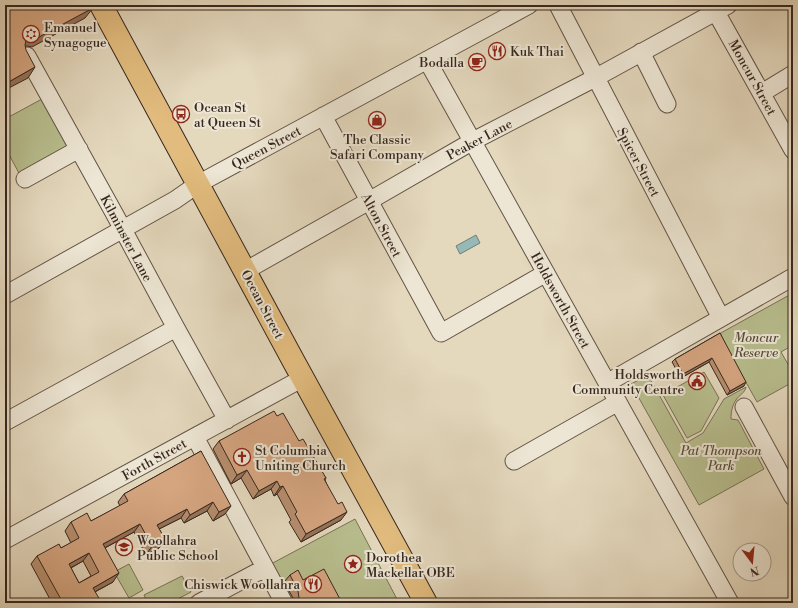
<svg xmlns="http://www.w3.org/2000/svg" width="798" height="608" font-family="'Libre Bodoni',serif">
<rect width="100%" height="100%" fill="#e4d8bd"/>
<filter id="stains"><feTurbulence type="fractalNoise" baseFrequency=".005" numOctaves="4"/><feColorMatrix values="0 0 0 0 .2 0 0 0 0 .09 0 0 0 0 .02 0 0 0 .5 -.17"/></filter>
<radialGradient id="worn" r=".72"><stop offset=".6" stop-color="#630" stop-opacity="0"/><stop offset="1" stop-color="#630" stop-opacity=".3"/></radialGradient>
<path fill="#b8be8e" stroke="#777256" d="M42,99l28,48 -50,28 -15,-28v-28z
M793,293v52l-12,7 12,21v9l-36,20 -38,-68z
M704,372l15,26 -18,33 -14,7 -24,-43z
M648,375l38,68 17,-10 21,-34 22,-12c-1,6 -7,8 -10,13 -4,6 -5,12 -5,19l7,1 26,49 -65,36 -68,-121z
M355,519l44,84h-107l-21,-39z
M129,564l14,26 -14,8 -15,-26z
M182,576l9,16 -21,11h-22l-4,-8z"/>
<path fill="#96b9b6" stroke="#707f7a" d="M476,235l4,8 -20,11 -4,-8z"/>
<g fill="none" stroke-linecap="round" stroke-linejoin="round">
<g stroke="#625346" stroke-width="19">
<path id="minor" d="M558,5l163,313
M712,5l81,145
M641,52l26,52
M27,56l87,157 62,115 51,92
M427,60l303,543
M762,93l31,-19
M323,116l118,217 105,-60
M25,179l54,-30
M245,271l124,-70 104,-60 122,-63 133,-73
M5,295l170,-95 23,-16 331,-179
M607,383l186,-106
M744,407l49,90
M5,422l171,-94
M195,437l89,166
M514,461l104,-59
M5,540l298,-162
M199,603l66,-35"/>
</g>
<g stroke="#36271f" stroke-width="24">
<path id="major" d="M101,5l193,357 132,241"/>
</g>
<use href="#minor" stroke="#ede6d4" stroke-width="17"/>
<use href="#major" stroke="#e2bc7e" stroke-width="22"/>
</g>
<path fill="#b88f6f" stroke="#36271f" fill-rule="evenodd" d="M720,333l24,53 -17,9 -18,-33 -28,16 -9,-16 3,-3z
M277,416l22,25 27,37 -1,2 16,40 -40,22 -12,-20 2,-2 -14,-26 -3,2 -3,-7 -18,10 -12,-21 -10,6 -18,-35 6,-8z
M201,451l24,63 -12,7 -6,-10 -23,12 -3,-5 -22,11 6,10 -6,9 -13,7 -12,-23 -29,16 8,34 -18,10 3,11h-46l-21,-39 6,-8 24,-8 10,-5 -6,-12 6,-9 20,-1 29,-15 -2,-4 6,-8zM83,561l8,15 -12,7 -8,-15z
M290,575l13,5 39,23h-49v-5l-9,-16z"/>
<path fill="#96745a" stroke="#36271f" d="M93,8l-8,10 -53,29 -5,-1 -5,1 4,-7 3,-3z
M35,67l-7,11 -23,12v-6z
M712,358l-3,4 -28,16 2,-4z
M746,382l-2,4 -17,9 3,-4z
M247,470l-6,8 -10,6 6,-9z
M277,481l-6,8 -18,10 6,-8z
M283,486l-6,8 -3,2 6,-9z
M213,502l-6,9 -23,12 6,-8z
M231,506l-6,8 -12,7 6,-9z
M187,509l-6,9 -30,15 6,-8z
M347,512l-6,8 -40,22 5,-8z
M140,524l-6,8 -37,20 6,-8z
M165,539l-6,9 -13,7 6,-9z
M89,553l-6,8 -20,11 6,-8z
M119,573l-6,9 -26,14 6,-8z"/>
<path fill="#d6a681" stroke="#36271f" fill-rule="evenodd" d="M5,5h86l2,3 -54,29 -5,-2 -5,2 -3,3 -1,5 1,5 9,17 -30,17z
M720,333l26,49 -16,9 -18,-33 -29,16 -8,-15z
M274,411l3,5 6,-3 16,28 4,-2 23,39 -2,1 14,25 4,-2 5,10 -41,22 -11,-20 2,-2 -14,-26 -3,1 -3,-6 -18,10 -12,-21 -10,5 -18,-34z
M201,451l30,55 -12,6 -6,-10 -23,13 -3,-6 -30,16 8,14 -13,7 -12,-22 -37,20 16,29 -26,15 7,12 -5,3h-32l-26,-47 22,-12 2,4 18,-10 -8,-16 16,-9 4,8 37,-20 -4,-7zM89,553l10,19 -20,11 -10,-19z
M324,569l18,34h-42l1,-1 -2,-4 -1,-7 -8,-16 8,-5 5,10z
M5,589l7,14h-7z"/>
<defs>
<g id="synagogue-ring" transform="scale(0.9)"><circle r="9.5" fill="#ede6d4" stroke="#8f2418" stroke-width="1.5"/><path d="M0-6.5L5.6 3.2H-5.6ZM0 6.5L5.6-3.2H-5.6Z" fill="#8f2418"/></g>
<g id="restaurant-ring" transform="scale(0.9)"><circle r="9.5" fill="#ede6d4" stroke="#8f2418" stroke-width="1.5"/><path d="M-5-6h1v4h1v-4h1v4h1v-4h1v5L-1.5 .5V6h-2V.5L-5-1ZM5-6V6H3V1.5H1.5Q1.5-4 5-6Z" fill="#8f2418"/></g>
<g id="cafe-ring" transform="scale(0.9)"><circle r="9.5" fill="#ede6d4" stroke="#8f2418" stroke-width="1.5"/><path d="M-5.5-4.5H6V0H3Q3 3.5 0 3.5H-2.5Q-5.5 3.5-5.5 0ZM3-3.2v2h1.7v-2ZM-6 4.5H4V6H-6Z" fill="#8f2418"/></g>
<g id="bus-ring" transform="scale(0.9)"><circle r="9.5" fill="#ede6d4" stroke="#8f2418" stroke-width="1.5"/><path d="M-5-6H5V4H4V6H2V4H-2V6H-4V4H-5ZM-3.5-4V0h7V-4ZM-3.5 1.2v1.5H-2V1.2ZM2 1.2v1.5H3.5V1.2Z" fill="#8f2418"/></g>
<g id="shop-ring" transform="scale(0.9)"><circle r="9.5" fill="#ede6d4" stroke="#8f2418" stroke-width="1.5"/><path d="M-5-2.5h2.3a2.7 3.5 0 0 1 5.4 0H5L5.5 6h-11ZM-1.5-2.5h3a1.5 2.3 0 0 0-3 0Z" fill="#8f2418"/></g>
<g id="civic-ring" transform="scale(0.9)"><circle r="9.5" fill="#ede6d4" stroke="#8f2418" stroke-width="1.5"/><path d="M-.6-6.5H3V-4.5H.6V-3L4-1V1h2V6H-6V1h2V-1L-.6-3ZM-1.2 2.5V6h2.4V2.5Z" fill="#8f2418"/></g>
<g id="church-ring" transform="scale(0.9)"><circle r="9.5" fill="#ede6d4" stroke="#8f2418" stroke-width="1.5"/><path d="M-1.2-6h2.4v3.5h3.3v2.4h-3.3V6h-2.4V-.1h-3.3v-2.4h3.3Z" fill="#8f2418"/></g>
<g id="school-ring" transform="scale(0.9)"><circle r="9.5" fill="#ede6d4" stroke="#8f2418" stroke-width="1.5"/><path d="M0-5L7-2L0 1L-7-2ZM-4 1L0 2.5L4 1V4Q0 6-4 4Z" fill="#8f2418"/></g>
<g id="sight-ring" transform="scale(0.9)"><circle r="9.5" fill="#ede6d4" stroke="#8f2418" stroke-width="1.5"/><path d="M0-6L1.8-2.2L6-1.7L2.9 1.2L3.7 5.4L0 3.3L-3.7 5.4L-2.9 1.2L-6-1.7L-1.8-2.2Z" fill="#8f2418"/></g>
</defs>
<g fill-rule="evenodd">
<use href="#synagogue-ring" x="31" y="34"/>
<use href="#restaurant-ring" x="497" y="51"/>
<use href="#cafe-ring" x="477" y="62"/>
<use href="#bus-ring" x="181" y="114"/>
<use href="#shop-ring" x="377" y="120"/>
<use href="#civic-ring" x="697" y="381"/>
<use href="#church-ring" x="242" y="457"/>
<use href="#school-ring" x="124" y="547"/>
<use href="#sight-ring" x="353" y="564"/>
<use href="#restaurant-ring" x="313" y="584"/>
</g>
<g text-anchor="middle" stroke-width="4" stroke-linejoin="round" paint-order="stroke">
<g font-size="13" fill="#36271f" stroke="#ede6d4" text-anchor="start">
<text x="44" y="32">Emanuel<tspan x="44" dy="15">Synagogue</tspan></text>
<text x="510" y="56">Kuk Thai</text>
<text x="464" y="67" text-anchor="end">Bodalla</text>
<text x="194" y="112">Ocean St<tspan x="194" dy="15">at Queen St</tspan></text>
<text x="377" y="144" text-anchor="middle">The Classic<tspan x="377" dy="15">Safari Company</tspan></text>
<text x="684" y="379" text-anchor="end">Holdsworth<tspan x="684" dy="15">Community Centre</tspan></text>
<text x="255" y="455">St Columbia<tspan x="255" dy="15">Uniting Church</tspan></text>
<text x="137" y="545">Woollahra<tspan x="137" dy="15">Public School</tspan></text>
<text x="366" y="562">Dorothea<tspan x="366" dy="15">Mackellar OBE</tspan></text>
<text x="300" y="589" text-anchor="end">Chiswick Woollahra</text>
</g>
<g font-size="13" fill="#36271f" stroke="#ede6d4">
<text transform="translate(753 77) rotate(61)" y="5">Moncur Street</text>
<text transform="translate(479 139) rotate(-28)" y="5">Peaker Lane</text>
<text transform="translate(266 147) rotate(-28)" y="5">Queen Street</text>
<text transform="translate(639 162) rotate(62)" y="5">Spicer Street</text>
<text transform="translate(382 225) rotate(62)" y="5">Alton Street</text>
<text transform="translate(127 238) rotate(62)" y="5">Kilminster Lane</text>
<text transform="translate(561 300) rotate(61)" y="5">Holdsworth Street</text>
<text transform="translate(263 304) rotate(62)" y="5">Ocean Street</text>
<text transform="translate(154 459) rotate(-29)" y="5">Forth Street</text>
</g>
<g font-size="13" font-style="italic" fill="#564d3b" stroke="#ede6d4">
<text x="756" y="342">Moncur<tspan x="756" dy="15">Reserve</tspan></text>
<text x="721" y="455">Pat Thompson<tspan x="721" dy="15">Park</tspan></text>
</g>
</g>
<rect width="798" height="608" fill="none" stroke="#e4d8bd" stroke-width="20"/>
<rect x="6" y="6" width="786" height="596" fill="none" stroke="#36271f" stroke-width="2"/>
<rect x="10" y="10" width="778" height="588" fill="none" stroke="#36271f"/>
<g transform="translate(752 562) rotate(164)"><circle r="19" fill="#ede6d4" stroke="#a49a8c"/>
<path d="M0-3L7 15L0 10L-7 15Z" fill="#8f2418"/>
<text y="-6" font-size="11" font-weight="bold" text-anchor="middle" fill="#36271f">N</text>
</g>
<rect width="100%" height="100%" filter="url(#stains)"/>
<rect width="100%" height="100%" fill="url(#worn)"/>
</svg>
